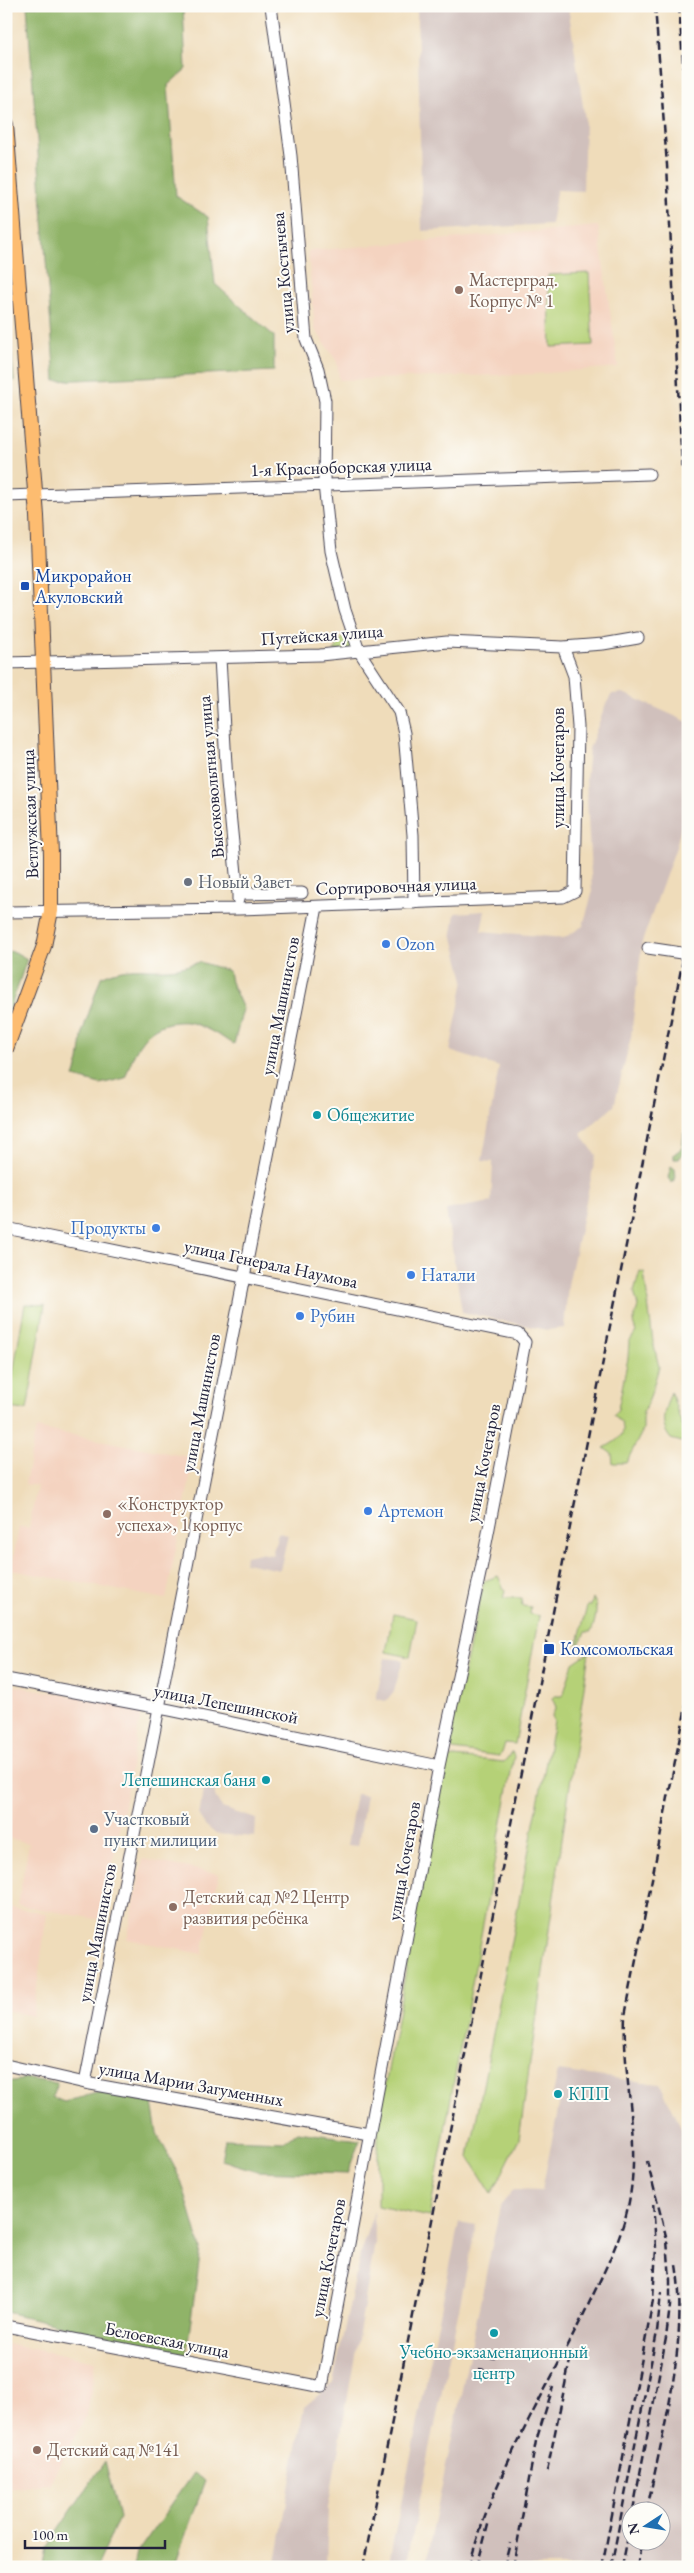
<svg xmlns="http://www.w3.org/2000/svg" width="694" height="2573" font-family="'EB Garamond',serif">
<rect width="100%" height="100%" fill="#fdfcf7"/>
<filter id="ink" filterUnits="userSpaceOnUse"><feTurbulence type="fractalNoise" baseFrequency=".02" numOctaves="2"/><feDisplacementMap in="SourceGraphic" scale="10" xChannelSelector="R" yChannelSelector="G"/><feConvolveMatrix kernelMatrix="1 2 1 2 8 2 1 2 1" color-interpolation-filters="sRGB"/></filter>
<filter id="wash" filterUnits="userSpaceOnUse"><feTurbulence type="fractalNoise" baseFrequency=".0096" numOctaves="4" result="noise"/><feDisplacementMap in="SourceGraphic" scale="20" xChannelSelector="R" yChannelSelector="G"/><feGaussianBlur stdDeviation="1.12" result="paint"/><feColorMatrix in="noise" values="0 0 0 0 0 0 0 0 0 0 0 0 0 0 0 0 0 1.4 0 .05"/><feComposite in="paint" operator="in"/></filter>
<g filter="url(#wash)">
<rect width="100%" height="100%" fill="#efdcba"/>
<path fill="#f4d3c0" d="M598,226l20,141 -82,7 -197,6 -2,-18 -22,-33 -7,-78z
M36,1428l158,30 -28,141 -155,-29 8,-43 10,1 8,-42 -12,-2z
M6,1684l136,25 -40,211 -84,-15 11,-62 -23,-5z
M143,1859l76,15 -17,80 -75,-15z
M6,1907l41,6 -14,103 -27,-6z
M6,2344l90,17 -9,54 -38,69 -43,5z"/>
<path fill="#d0c0bc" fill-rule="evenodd" d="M417,6h151l17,113 -2,72 -26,-1 -6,34 -129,7z
M623,693l65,29v78l-12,47 -34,95 -11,95 -17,69 -33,28 15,21 -28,130 -4,43 -17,2 -85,-18 -16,-102 45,-8 2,-40 -11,-1 17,-94 -49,-16 14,-71 -12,-46 3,-21 30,-2 -4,20 83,7 19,-12 9,-32 -6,-114 3,-31 17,-45 6,-10z
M278,1533l10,2 -8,35 -35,-7 1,-7 14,-3 12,2z
M385,1658l18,2 -9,31 -8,10 -10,-2z
M204,1783l10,1 1,12 7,12 34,11 -1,18 -39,-3 -11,-9 -6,-9z
M356,1794l10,1 -8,51 -11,-1z
M558,2071l102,13 28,57v426h-263l75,-360 14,-18 28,1 18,-90 -8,-2zM662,2510v30h-30v-30z
M374,2211l1,32 -47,265 -2,59h-51l29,-160 29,-24 28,-133z
M459,2222l17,3 -70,342h-18z"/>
<path fill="#b5d177" stroke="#6c7a59" d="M589,273l4,72 -42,2 -3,-72z
M347,631l8,17 -21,3z
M640,1271l4,1 9,70 6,25 -10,33 -6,11v19l-17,33h-13l-1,-9 -8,-6c8,-5 23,-11 18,-24 -2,-4 -6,-5 -8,-9l4,-6 10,-51 1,-16 7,-10 -3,-9 5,-17 -4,-15z
M25,1304l20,1 -18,105 -20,-2z
M671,1392l15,46 -4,4 -11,-3c-13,-15 -6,-30 0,-47z
M498,1576l7,15 -2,7h18l1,8 9,1 -1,7 9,2 -24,128 -10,-1 -3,10 -3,3 -46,-6 -5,-5 36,-164z
M593,1598c6,8 2,25 -2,34h-6l-9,19 11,-45h4z
M393,1614l24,5 -7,38 -24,-5z
M589,1652l-70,487 -27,55 -23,-37 85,-436 -2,-5 4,-9 -4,-9 2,-2h9l10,-33z
M512,1752l2,4 -85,461 -51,-11v-80l65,-363 3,-4 8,-2 50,5z"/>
<path fill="#90b368" stroke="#596a52" d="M27,6h156l3,63 -18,16 8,111 32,21 7,67 59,52v35l-219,10z
M6,288l8,93 -8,6z
M6,951l9,1 12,7 -21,61z
M200,962l29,9 2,11 12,27 -9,35c-13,-7 -28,-17 -42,-21 -7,-2 -16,-1 -23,0 -28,7 -35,30 -44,55l-25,6 -26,-7 5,-16 4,-31 18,-53c25,-12 39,-7 65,-8 11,0 23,-4 34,-7z
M688,1131v16l-9,12h-5v-5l8,-6 2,-15z
M671,1166l4,3 1,8 -4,6 -4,-5z
M28,2079l29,4 -5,14 12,5 36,-10 52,11 5,30 24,47 20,69 -15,106 -180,-43v-230z
M297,2132l63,8 -13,34 -90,-3 -36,-11 4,-21 59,2z
M105,2461l14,57 -22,49h-54l3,-19z
M193,2473l12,8 -31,86h-40l3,-14z
M6,2528l8,4 -5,35h-3z"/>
</g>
<g filter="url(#ink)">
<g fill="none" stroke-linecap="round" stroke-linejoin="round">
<g stroke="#413e4e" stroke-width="13">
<path id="minor" d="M271,6l20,150 15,183 12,30 7,32 -1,83 7,67 14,59 14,41 40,61 5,21 9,102 1,68
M6,496l643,-22
M220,658l7,124 11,112
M6,663l314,-8 127,-13 116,5 40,-3 35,-6
M238,900v-6l64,-1
M6,912l233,-3 324,-12 12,-6 3,-164 -4,-51 -11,-29
M648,948l40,6
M6,1228l512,106 7,8 -43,222 -43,202 -117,621 -316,-61
M6,1679l164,31 269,56
M6,2065l79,18 284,51
M85,2083l232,-1176"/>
</g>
<g stroke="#413e4e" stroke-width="16">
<path id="major" d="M6,124l31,392 14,338v57l-7,35 -38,103"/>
</g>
<use href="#minor" stroke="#fff" stroke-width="11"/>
<use href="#major" stroke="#fdbc70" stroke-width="14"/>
<path stroke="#22223b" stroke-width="2.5" stroke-dasharray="8 4" stroke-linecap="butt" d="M655,6l12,159 15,303
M679,6l9,130
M479,2356l16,2
M479,2369l16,3
M547,2471l25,-120
M633,2510l33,-172 4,-32v-26l-3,-40 -20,-79
M647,2510c15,-77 42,-167 29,-245
M363,2567l325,-1633
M469,2567c24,-94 81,-181 122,-268 13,-27 27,-55 35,-84 18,-69 -4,-131 -1,-199l63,-320
M477,2567l12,-46
M504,2567l6,-24
M513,2567l23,-126 17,-54
M602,2567l51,-267 3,-52 -3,-47
M611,2567l46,-235 4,-39
M622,2567l10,-51
M637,2567l5,-27"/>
</g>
</g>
<g fill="#8d6e63" stroke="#fdfcf7" stroke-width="2">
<circle cx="459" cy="290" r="5"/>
<circle cx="107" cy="1514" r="5"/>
<circle cx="173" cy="1907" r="5"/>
<circle cx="37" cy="2450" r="5"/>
</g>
<g fill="#1a4fb4" stroke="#fdfcf7" stroke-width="2">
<rect x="20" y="581" width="10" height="10" rx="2.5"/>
<rect x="543" y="1643" width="12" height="12" rx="2.5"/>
</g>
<circle fill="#6b7280" stroke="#fdfcf7" stroke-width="2" cx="188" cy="882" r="5"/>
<g fill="#3f7fe0" stroke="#fdfcf7" stroke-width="2">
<circle cx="386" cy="944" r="5"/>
<circle cx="156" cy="1228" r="5"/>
<circle cx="411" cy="1275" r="5"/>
<circle cx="300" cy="1316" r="5"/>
<circle cx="368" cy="1511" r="5"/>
</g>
<g fill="#0f9aa8" stroke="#fdfcf7" stroke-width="2">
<circle cx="317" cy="1115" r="5"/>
<circle cx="266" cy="1780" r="5"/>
<circle cx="558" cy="2094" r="5"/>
<circle cx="494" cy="2333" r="5"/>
</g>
<circle fill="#5c6f8a" stroke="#fdfcf7" stroke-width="2" cx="94" cy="1829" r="5"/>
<g text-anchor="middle" stroke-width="4" stroke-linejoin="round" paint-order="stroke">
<g font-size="18" fill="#22223b" stroke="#fdfcf7">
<text transform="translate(283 273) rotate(-95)" y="6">улица Костычева</text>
<text transform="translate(341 467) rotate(-2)" y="6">1-я Красноборская улица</text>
<text transform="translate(322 635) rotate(-4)" y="6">Путейская улица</text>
<text transform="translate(558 768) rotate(-90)" y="6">улица Кочегаров</text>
<text transform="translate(211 777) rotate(-95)" y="6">Высоковольтная улица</text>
<text transform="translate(30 814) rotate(-92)" y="6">Ветлужская улица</text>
<text transform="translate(396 886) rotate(-2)" y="6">Сортировочная улица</text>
<text transform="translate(280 1006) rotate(-79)" y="6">улица Машинистов</text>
<text transform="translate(271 1264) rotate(12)" y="6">улица Генерала Наумова</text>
<text transform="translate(201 1403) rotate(-79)" y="6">улица Машинистов</text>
<text transform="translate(483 1463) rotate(-79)" y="6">улица Кочегаров</text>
<text transform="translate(226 1704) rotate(11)" y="6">улица Лепешинской</text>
<text transform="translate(404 1861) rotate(-80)" y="6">улица Кочегаров</text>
<text transform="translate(97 1933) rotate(-79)" y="6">улица Машинистов</text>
<text transform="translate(191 2084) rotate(10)" y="6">улица Марии Загуменных</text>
<text transform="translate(328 2258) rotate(-79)" y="6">улица Кочегаров</text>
<text transform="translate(167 2340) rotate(11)" y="6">Белоевская улица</text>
</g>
<g font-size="18" fill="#785e54" stroke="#fdfcf7" text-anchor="start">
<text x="469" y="286">Мастерград.<tspan x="469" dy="21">Корпус № 1</tspan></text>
<text x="117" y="1510">«Конструктор<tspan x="117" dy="21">успеха», 1 корпус</tspan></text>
<text x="183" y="1903">Детский сад №2 Центр<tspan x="183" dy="21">развития ребёнка</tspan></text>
<text x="47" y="2456">Детский сад №141</text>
</g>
<g font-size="18" fill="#164399" stroke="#fdfcf7" text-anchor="start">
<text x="35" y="582">Микрорайон<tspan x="35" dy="21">Акуловский</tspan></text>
<text x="560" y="1655">Комсомольская</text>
</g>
<g font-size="18" fill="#5b616d" stroke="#fdfcf7" text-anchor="start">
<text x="198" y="888">Новый Завет</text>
</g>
<g font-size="18" fill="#366cbe" stroke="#fdfcf7" text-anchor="start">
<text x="396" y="950">Ozon</text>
<text x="146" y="1234" text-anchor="end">Продукты</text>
<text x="421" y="1281">Натали</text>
<text x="310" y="1322">Рубин</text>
<text x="378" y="1517">Артемон</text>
</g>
<g font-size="18" fill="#0d838f" stroke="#fdfcf7" text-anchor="start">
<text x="327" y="1121">Общежитие</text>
<text x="256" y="1786" text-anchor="end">Лепешинская баня</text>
<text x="568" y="2100">КПП</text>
<text x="494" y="2358" text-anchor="middle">Учебно-экзаменационный<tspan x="494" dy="21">центр</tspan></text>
</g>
<g font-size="18" fill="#4e5e75" stroke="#fdfcf7" text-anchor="start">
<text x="104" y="1825">Участковый<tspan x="104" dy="21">пункт милиции</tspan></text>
</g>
</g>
<rect width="694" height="2573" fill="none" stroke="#fdfcf7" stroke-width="25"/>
<g transform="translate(646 2526) rotate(258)"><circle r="24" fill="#fdfcf7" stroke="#a5a5ac"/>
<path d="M0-4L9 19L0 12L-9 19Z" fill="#1f6fb2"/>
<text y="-8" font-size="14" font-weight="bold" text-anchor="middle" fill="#22223b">N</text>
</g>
<path d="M25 2540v8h140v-8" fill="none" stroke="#22223b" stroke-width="2.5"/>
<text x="32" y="2540" font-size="15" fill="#22223b" stroke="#fdfcf7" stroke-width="4" paint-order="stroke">100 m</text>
</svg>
